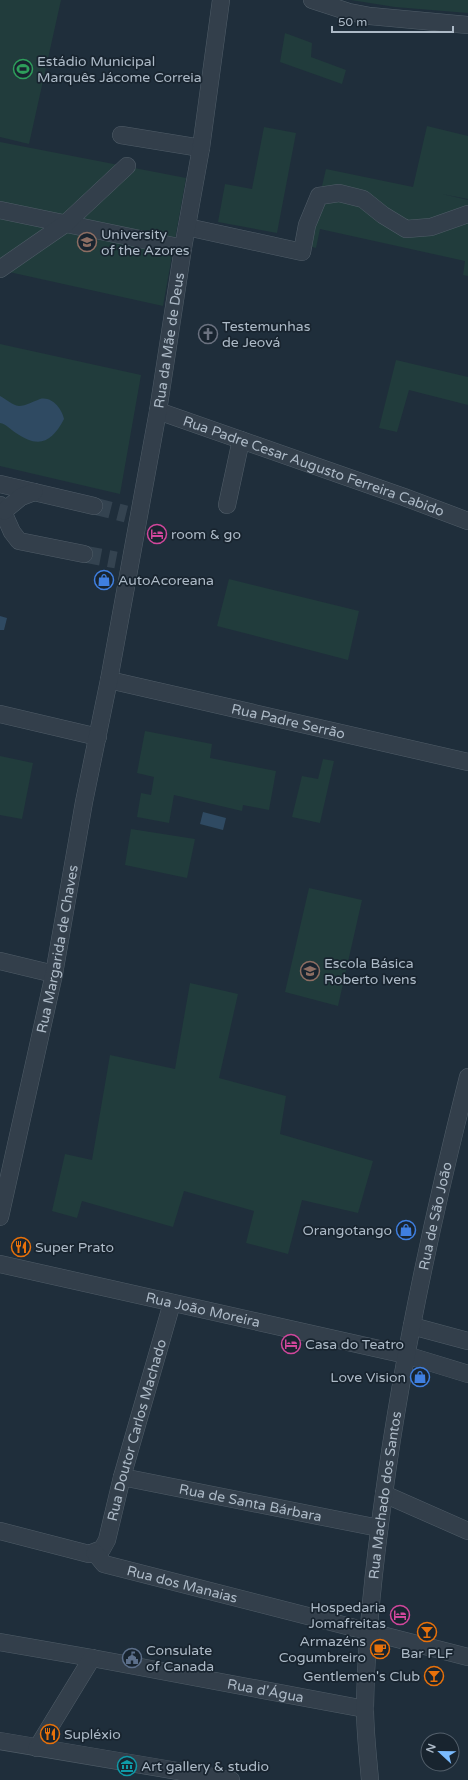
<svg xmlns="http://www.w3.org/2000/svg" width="468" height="1780" font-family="'Varela Round',sans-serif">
<rect width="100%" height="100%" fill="#1f2e3b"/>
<path fill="#213c3c" d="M0,0h61l-32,144 -29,-7z
M351,0h117v13l-73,-6z
M285,33l27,10 -1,14 35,13 -4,14 -62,-22z
M427,126l41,10v63l-26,-5 26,6v76l-5,-1 2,-14 -145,-32 -4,19 -8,-2 18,-77 87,18z
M264,127l32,6 -19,100 -59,-11 7,-38 27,5z
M0,142l186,36 -23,128 -163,-36z
M0,344l141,31 -21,119 -120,-28z
M396,360l72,17v28l-59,-15 -12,42 -18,-4z
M229,579l130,32 -11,49 -131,-34z
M145,731l67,13 -2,14 66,13 -7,39 -26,-5 -1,6 -68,-16 -5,28 -32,-6 4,-24 10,2 3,-18 -17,-4z
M0,756l33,7 -11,56 -22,-4z
M323,759l11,2 -14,62 -28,-6 10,-41 16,3z
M131,829l64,10 -8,39 -62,-13z
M309,888l53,12 -24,106 -53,-14z
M190,983l48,11 -19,84 67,18 -6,38 93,27 -15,52 -56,-13 -14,54 -42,-11 8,-32 -70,-20 -11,36 -91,-26 -5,17 -25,-7 13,-57 27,6 18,-105 65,14z"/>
<path fill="#2f4a62" d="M0,396c6,3 12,9 19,10 7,0 15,-5 21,-7 12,-3 22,10 24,20 -12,23 -25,30 -48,14 -5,-3 -10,-9 -16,-10z
M0,616l7,2 -3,12h-4z
M203,812l23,6 -3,12 -23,-6z"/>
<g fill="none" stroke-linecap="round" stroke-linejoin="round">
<path stroke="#344350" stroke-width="17" stroke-dasharray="17 8" stroke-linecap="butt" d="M94,506l32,8
M84,554l32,6"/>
<g stroke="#505d68" stroke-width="18">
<g id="minor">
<path d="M312,0l37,12 21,4 98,9"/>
<path d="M121,135l80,13"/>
<path d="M0,210l183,38"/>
<path d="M187,227l115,25 5,-27 12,-29 20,-3 24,6 20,16 23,14 25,-2 37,-13"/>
<path d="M0,269l65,-45 62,-58"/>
<path id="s1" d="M158,411l246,86 64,24"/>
<path d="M0,484l94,22"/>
<path d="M0,505l12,27 7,9 65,13"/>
<path d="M227,505l14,-65"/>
<path d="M4,511l17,-14 13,-5"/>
<path id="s2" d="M109,680l359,82"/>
<path d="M0,714l98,23"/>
<path d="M0,961l54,13"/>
<path id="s3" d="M0,1217l54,-243 30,-172 25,-122 49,-269 25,-163 18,-100 20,-148"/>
<path id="s4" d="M0,1264l406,91 62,19"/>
<path d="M412,1326l56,15"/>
<path id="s5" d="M122,1477l257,51"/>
<path d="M384,1494l84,37"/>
<path id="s6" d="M0,1531l89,23 13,-5 5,-9 15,-63 50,-174"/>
<path id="s7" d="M95,1553l9,11 364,93"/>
<path id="s8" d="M0,1642l92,16 273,51"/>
<path d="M0,1741l231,39"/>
<path d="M37,1748l55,-90"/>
<path id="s9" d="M370,1780c-2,-24 -5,-48 -5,-72 1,-71 9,-143 19,-214 19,-141 49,-279 84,-417"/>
</g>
</g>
<use href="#minor" stroke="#333f4b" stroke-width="17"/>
</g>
<defs>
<g id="stadium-ring" transform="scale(1)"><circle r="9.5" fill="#18242f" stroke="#2e9e5b" stroke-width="1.5"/><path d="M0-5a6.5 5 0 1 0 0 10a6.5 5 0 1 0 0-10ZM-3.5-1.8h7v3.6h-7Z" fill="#2e9e5b"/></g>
<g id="university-ring" transform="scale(1)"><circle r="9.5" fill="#18242f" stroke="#8d6e63" stroke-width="1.5"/><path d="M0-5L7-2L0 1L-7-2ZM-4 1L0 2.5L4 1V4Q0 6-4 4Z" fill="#8d6e63"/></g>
<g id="church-ring" transform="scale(1)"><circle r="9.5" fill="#18242f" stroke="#6b7280" stroke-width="1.5"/><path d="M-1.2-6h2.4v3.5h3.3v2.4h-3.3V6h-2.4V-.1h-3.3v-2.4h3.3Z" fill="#6b7280"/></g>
<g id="hotel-ring" transform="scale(1)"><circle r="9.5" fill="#18242f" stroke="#d1479c" stroke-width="1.5"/><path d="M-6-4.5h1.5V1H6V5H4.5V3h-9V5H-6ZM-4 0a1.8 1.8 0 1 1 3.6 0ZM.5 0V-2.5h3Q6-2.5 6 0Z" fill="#d1479c"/></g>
<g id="shop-ring" transform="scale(1)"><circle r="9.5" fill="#18242f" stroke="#3f7fe0" stroke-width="1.5"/><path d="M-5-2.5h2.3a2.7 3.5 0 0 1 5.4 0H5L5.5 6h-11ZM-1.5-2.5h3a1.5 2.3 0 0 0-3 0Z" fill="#3f7fe0"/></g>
<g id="school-ring" transform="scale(1)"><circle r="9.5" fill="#18242f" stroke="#8d6e63" stroke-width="1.5"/><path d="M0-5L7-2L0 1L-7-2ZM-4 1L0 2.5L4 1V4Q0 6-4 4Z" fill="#8d6e63"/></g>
<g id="restaurant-ring" transform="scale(1)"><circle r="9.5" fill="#18242f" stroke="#e8710a" stroke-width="1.5"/><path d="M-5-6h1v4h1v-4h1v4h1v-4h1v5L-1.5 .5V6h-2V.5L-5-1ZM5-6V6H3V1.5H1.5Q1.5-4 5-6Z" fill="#e8710a"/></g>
<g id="bar-ring" transform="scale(1)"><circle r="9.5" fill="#18242f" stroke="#e8710a" stroke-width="1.5"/><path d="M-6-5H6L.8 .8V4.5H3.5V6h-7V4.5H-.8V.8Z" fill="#e8710a"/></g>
<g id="cafe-ring" transform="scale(1)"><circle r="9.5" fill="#18242f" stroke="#e8710a" stroke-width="1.5"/><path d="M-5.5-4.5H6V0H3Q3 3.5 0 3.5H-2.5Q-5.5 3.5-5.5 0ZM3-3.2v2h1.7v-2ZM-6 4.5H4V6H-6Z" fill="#e8710a"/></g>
<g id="civic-ring" transform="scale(1)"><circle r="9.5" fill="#18242f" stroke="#5c6f8a" stroke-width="1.5"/><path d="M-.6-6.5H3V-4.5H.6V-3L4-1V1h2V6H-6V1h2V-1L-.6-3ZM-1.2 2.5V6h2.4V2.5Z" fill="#5c6f8a"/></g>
<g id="museum-ring" transform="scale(1)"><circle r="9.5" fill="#18242f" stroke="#0f9aa8" stroke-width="1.5"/><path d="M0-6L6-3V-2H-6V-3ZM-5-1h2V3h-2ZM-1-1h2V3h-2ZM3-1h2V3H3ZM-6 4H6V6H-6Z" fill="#0f9aa8"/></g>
</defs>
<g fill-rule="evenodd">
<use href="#stadium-ring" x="23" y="69"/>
<use href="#university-ring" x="87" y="242"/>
<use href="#church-ring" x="208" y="334"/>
<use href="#hotel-ring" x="157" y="534"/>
<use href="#shop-ring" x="104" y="580"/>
<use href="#school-ring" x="310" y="971"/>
<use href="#shop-ring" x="406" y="1230"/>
<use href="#restaurant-ring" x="21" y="1247"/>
<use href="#hotel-ring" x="291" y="1344"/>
<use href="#shop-ring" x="420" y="1377"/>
<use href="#hotel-ring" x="400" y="1615"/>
<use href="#bar-ring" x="427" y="1632"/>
<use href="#cafe-ring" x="380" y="1649"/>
<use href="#civic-ring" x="132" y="1658"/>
<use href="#bar-ring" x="434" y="1676"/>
<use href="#restaurant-ring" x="50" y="1734"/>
<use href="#museum-ring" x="127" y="1766"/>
</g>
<g text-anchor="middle" stroke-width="3.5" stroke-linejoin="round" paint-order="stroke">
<g font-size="14" fill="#adbac7" stroke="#18242f" text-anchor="start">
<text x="37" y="66">Estádio Municipal<tspan x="37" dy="16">Marquês Jácome Correia</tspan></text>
<text x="101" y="239">University<tspan x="101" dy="16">of the Azores</tspan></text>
<text x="222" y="331">Testemunhas<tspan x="222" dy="16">de Jeová</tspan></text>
<text x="171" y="539">room &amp; go</text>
<text x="118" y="585">AutoAcoreana</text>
<text x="324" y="968">Escola Básica<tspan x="324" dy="16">Roberto Ivens</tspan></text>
<text x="392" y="1235" text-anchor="end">Orangotango</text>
<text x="35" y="1252">Super Prato</text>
<text x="305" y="1349">Casa do Teatro</text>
<text x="406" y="1382" text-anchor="end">Love Vision</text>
<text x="386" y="1612" text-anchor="end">Hospedaria<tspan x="386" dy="16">Jomafreitas</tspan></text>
<text x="366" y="1646" text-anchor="end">Armazéns<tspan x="366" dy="16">Cogumbreiro</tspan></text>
<text x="146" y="1655">Consulate<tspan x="146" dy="16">of Canada</tspan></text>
<text x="427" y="1658" text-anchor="middle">Bar PLF</text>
<text x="420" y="1681" text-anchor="end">Gentlemen's Club</text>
<text x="64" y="1739">Supléxio</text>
<text x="141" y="1771">Art gallery &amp; studio</text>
</g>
<g font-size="14" fill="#adbac7" stroke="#18242f">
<text dy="5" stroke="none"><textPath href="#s3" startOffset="893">Rua da Mãe de Deus</textPath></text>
<text dy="5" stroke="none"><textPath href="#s1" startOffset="165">Rua Padre Cesar Augusto Ferreira Cabido</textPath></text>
<text dy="5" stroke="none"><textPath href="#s2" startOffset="184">Rua Padre Serrão</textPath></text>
<text dy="5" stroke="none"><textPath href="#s3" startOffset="274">Rua Margarida de Chaves</textPath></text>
<text dy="5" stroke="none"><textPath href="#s9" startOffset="570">Rua de São João</textPath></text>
<text dy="5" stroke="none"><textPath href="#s4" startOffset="208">Rua João Moreira</textPath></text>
<text dy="5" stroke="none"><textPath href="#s6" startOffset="230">Rua Doutor Carlos Machado</textPath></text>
<text dy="5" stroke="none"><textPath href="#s9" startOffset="286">Rua Machado dos Santos</textPath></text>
<text dy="5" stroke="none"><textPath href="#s5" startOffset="131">Rua de Santa Bárbara</textPath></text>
<text dy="5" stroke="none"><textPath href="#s7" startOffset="95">Rua dos Manaias</textPath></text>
<text dy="5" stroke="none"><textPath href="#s8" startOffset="270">Rua d'Água</textPath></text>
</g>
</g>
<g transform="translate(440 1752) rotate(292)"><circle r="19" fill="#18242f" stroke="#54606c"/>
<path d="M0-3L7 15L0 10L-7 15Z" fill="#7bbcff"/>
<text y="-6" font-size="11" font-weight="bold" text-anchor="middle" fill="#adbac7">N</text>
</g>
<path d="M332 26v6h121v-6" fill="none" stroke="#adbac7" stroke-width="2"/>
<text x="338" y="26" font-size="12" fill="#adbac7" stroke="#18242f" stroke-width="3" paint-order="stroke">50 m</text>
</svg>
